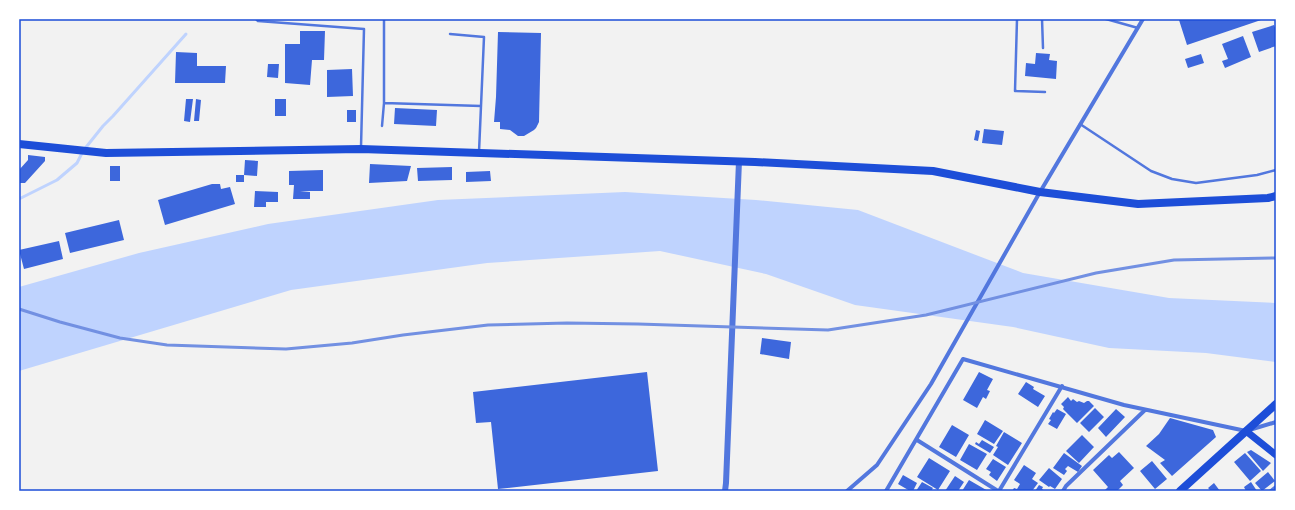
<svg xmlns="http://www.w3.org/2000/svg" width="1295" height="510" font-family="Figtree,sans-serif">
<rect width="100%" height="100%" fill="#f2f2f2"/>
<path fill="#bfd3fe" d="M625,192l131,8 102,10 165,63 146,25 107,5v59l-70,-9 -97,-5 -96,-21 -158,-22 -89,-31 -106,-23 -173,12 -196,27 -272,81v-84l120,-34 129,-29 170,-24z"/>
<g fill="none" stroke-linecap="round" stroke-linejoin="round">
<path stroke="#bfd3fe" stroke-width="3" d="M19,199l38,-19 20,-17 6,-12 20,-25 10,-10 73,-82"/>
</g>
<path fill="#3d67dc" d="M1183,19h81l-77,26 -8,-25z
M1274,25l2,5v16l-17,6 -7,-20z
M300,31h25l-1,29h-12l-2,25 -25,-2v-39h15z
M498,32l43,1 -2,89 -3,6 -2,2 -10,6h-6l-8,-6 -10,-1v-7h-6l2,-25z
M1243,36l8,21 -26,11 -3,-7 6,-2 -6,-15z
M176,52l21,1v13h29l-1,17h-50z
M1036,53l14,1 -1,6 8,1 -1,18 -31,-3 1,-13 9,1z
M1201,54l3,9 -16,5 -3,-9z
M268,64h11l-1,14 -11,-1z
M352,69l1,27 -26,1v-27z
M186,99h7l-3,23 -6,-1z
M196,99l5,1 -2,21h-5z
M275,99h11v17h-11z
M395,108l42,2 -1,16 -42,-2z
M347,110h9v12h-9z
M984,129l20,2 -2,14 -20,-2z
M976,130l4,1 -2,10 -4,-1z
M28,155l17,2v4l-20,22h-6v-13l9,-10z
M245,160l13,1 -1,15 -13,-1v7h-8v-7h8z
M370,164l41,2 -4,15 -38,2z
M110,166h10v15h-10z
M452,167v13l-34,1 -1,-13z
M323,170v21h-23l10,1v7h-17l1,-14h-5v-14z
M490,171l1,10 -25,1v-10z
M212,184h8l1,5 9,-2 5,17 -70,21 -7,-25z
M255,191l23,1v10h-12v5h-12z
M119,220l5,20 -54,13 -5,-20z
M59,241l4,18 -39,10 -5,-19z
M762,338l29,4 -2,17 -29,-5z
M647,372l11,99 -160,18 -7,-67 -15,1 -3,-31z
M979,372l14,7 -6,11 3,1 -4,8 -3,-2 -6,11 -14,-8z
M1026,382l8,5 -1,2 12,7 -7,11 -20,-13z
M1068,397l3,4 2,-2 4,3 2,-1 5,2 3,-2h2l5,5 -17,17 -14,-14 1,-2 -3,-3z
M1095,408l9,9 -15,15 -9,-9z
M1057,409l9,5 -9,15 -9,-5 3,-4 -2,-1 4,-7 1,1z
M1116,409l9,8 -19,20 -8,-9z
M1170,418l43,12 3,7 -44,39 -12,-13 5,-3 -19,-14 13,-12z
M985,420l18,11 -9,13 -17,-10z
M952,425l17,10 -13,22 -17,-10z
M1004,432l18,11 -14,22 -15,-10 5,-8 -2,-1z
M1082,435l12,12 -15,16 -13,-12z
M982,440l12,7 -4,6 -15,-9 1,-2 3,2z
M969,444l18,10 -10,16 -17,-10z
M1251,450l20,13 -8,8 -16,-19z
M1119,452l15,16 -14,13 3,4 -6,6h-13l4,-4 -15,-17 16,-15 3,3z
M1064,453l18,13 -4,6 -10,-6 -3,3 2,2 -3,4 -11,-7z
M1245,453l16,18 -11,10 -16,-19z
M929,458l21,13 -12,19 -21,-13z
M993,459l13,8 -9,14 -8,-6 2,-3 -5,-3z
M1152,461l15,18 -12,10 -15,-18z
M1024,465l12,8 -4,6 6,4 -6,8h-20l2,-3 3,1 3,-5 -6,-4z
M1049,468l13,11 -7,10 -5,-3 -1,1 -10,-7z
M1268,472l7,9 -13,10 -7,-8z
M903,475l14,8 -4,8h-3l-12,-7z
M955,476l9,6 -6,9h-13z
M969,480l19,11h-26z
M922,482l11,6 -2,3h-15z
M1251,482l6,9h-11l-2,-4z
M1214,483l6,8h-9l-3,-3z
M1039,485l4,2 -1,2 3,2h-10z"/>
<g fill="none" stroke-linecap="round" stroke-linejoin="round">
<path stroke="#5277de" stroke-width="2.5" d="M256,19l2,2 106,8 -3,118
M1017,19l-2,72 30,1
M1042,19l1,29
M1106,19l32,9
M450,34l34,3 -5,115
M384,103l97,3
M1080,124l71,47 21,8 24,4 61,-8 19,-5
M382,126l2,-23v-84"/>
<path stroke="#5277de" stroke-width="4" d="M917,440l81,51
M847,491l30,-26 54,-81 109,-192 103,-173
M886,491l77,-132 161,46 122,26 30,-9
M999,491l63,-105
M1063,491l3,-5 79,-76
M1271,491l5,-4"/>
<path stroke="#5277de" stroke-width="6" d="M725,491l1,-8 13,-322"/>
<path stroke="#1d4ed8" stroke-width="7" d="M1246,431l30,24"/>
<path stroke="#1d4ed8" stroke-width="8" d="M1180,491l96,-87"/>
<path stroke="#1d4ed8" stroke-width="8" d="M19,144l87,9 255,-4 394,13 178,9 107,21 98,12 130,-6 8,-2"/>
<path stroke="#7290e2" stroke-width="3" d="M19,309l41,13 60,16 47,7 119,4 66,-6 51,-8 85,-10 79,-2 71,1 190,6 98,-15 170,-42 78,-13 102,-2"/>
</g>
<rect width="1295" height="510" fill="none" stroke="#ffffff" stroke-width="40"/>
<rect x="20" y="20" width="1255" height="470" fill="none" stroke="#1d4ed8" stroke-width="1.5"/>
</svg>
